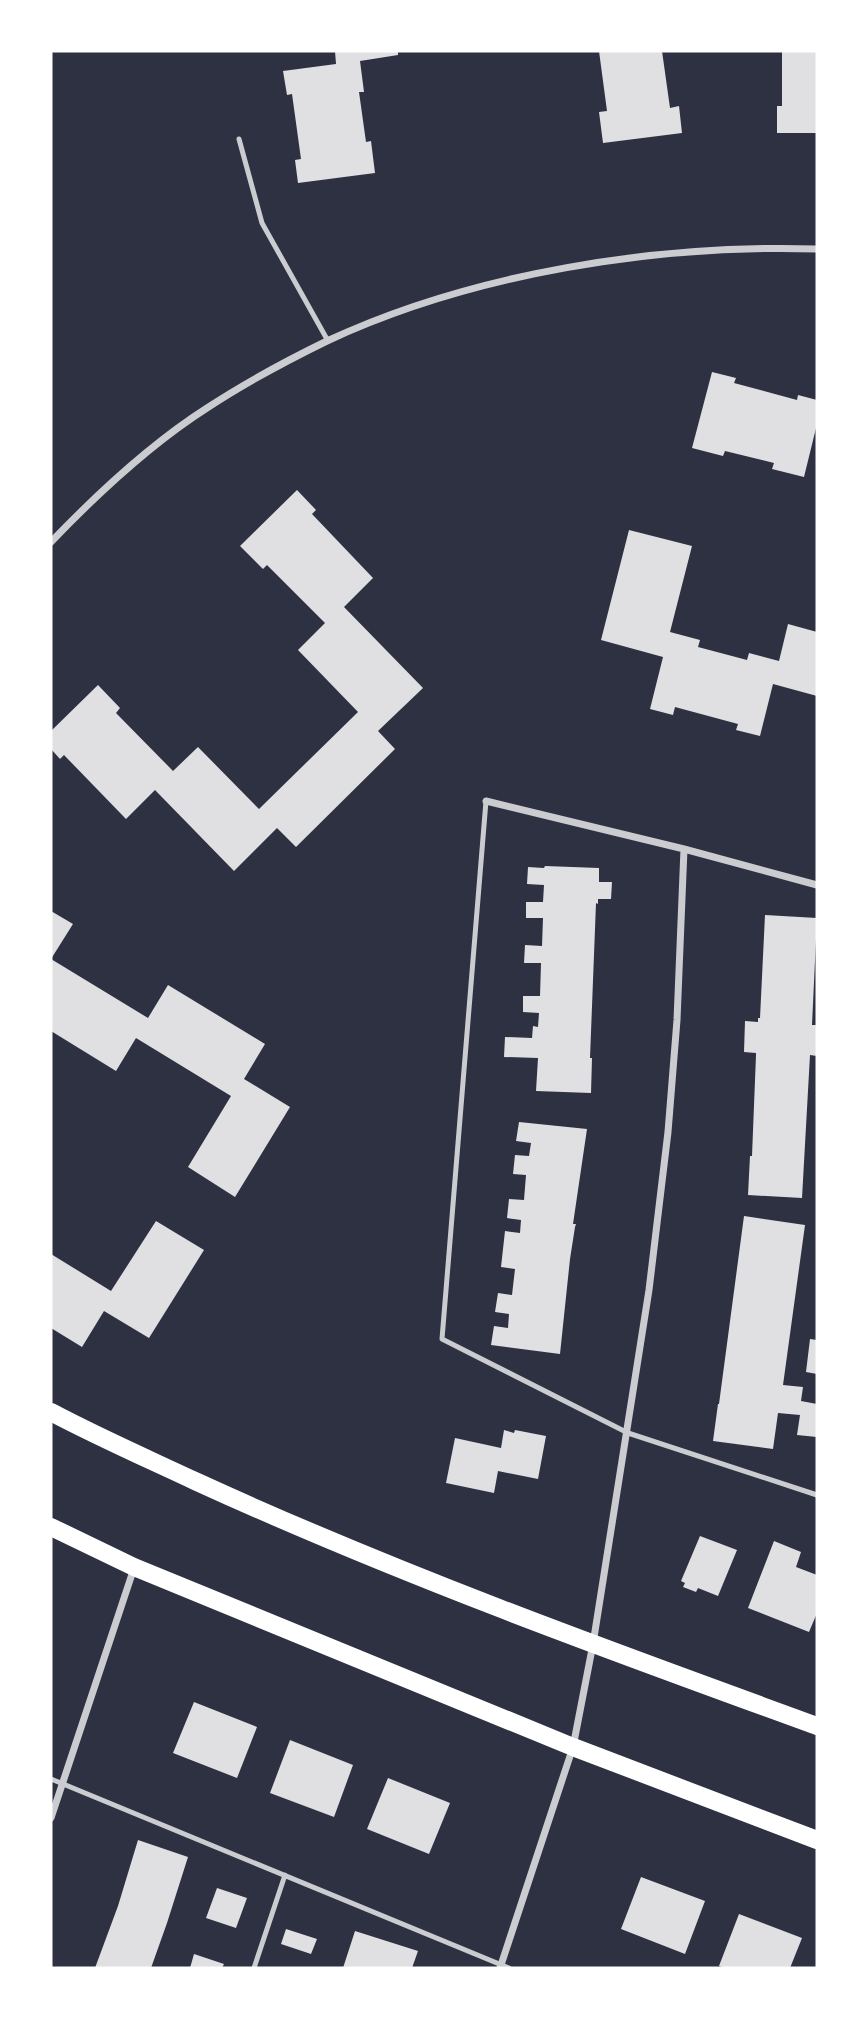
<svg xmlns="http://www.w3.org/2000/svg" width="868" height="2019" font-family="Barlow,sans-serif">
<rect width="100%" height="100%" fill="#2d3142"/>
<path fill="#e0e0e3" d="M335,51h63v4l-38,6 4,31h-5l7,50 5,-1 4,32 -77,10 -3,-23 6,-1 -9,-65 -5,1 -4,-24 53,-7z
M599,51h63l8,57 9,-2 3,27 -79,10 -4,-31 8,-1z
M782,51h35v82h-40v-27h5z
M712,372l24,6 -2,5 63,17 1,-5 19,5v24l-13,53 -32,-8 2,-6 -49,-12 -2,5 -31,-8z
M297,490l19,20 -4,4 61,64 -29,29 79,81 -45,43 17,18 -99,98 -19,-19 -43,43 -79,-81 -29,29 -62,-64 -4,4 -9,-10v-18l47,-46 22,23 -4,5 57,58 25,-24 61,62 99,-97 -60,-62 27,-27 -58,-58 -4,4 -23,-23z
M629,530l63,16 -22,86 30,8 -2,7 49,13 2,-7 30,8 9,-37 29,8v64l-44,-12 -13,52 -24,-6 2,-6 -63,-17 -2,8 -23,-6 13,-52 -62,-17z
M545,866l54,2v14h13l-1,17h-13v5l-2,-1 -6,155h2l-1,35 -55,-2 2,-33 -34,-1 1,-20 27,1 1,-12 5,1 1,-14 -16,-1v-16h17l1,-33h-17l1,-18 17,1 1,-28h-17v-16h17l1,-17 -17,-1 1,-17 16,1z
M51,911l22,13 -22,35 97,59 20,-33 97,59 -21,35 46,28 -55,90 -47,-30 43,-71 -95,-58 -20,33 -65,-40z
M765,915l52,3 -5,107h5v31l-7,-1 -8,143 -54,-3 2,-39h2l4,-101v-2l-12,-1 1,-31 13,1v-4h2z
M519,1122l68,7 -14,95h3l-1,3 -5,32 -10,95 -69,-9 3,-19 14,2 1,-14 -14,-2 3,-19 14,2 3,-26 -14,-2 4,-36 15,2 1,-13 -14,-2 2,-19 15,1 2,-25 -13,-1 2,-19 14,1 2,-13 -15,-2z
M744,1216l61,9 -22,160 20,2 -2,14 16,3v33l-20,-2 3,-20 -22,-2 -5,36 -60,-8 5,-37h1z
M156,1221l48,29 -55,88 -45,-27 -22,36 -31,-19v-74l60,37z
M810,1339l7,1v34l-11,-2z
M504,1430l10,3 1,-3 31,6 -8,43 -40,-8 -4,22 -48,-10 9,-45 46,10z
M700,1536l37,14 -19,46 -20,-8 -2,4 -13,-5 2,-4 -4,-2z
M774,1541l27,11 -5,15 21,8v38l-8,19 -61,-24z
M194,1702l63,25 -20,51 -64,-25z
M290,1740l63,25 -19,52 -64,-24z
M388,1778l62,25 -21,51 -62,-25z
M138,1840l50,17 -21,66 -16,45h-56l23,-62z
M641,1877l64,24 -20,53 -64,-25z
M217,1888l30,10 -11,30 -30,-10z
M739,1914l63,24 -12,30h-66l-5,-2z
M286,1929l31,10 -6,15 -30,-10z
M355,1931l63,20 -6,17h-69z
M194,1954l30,10 -2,4h-32z"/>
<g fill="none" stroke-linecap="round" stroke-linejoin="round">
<path stroke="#caccd0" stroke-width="5" d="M239,139l23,84 66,118
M486,801l-44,538 186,94 189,62
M51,1779l458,189
M254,1968l31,-93"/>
<path stroke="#caccd0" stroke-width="7" d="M51,542c47,-49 98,-97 156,-134 38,-25 79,-47 120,-67 146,-68 330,-97 490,-92
M486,801l198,48 133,36
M51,1818l83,-250
M500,1968l73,-221 20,-103 56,-354 19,-158 9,-112 7,-171"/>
<path stroke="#fff" stroke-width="18" d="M51,1412c47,25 95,46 144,69 203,93 413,169 622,245
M51,1527l83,40 439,180 244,93"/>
</g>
<rect width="868" height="2019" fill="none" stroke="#ffffff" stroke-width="105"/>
</svg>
